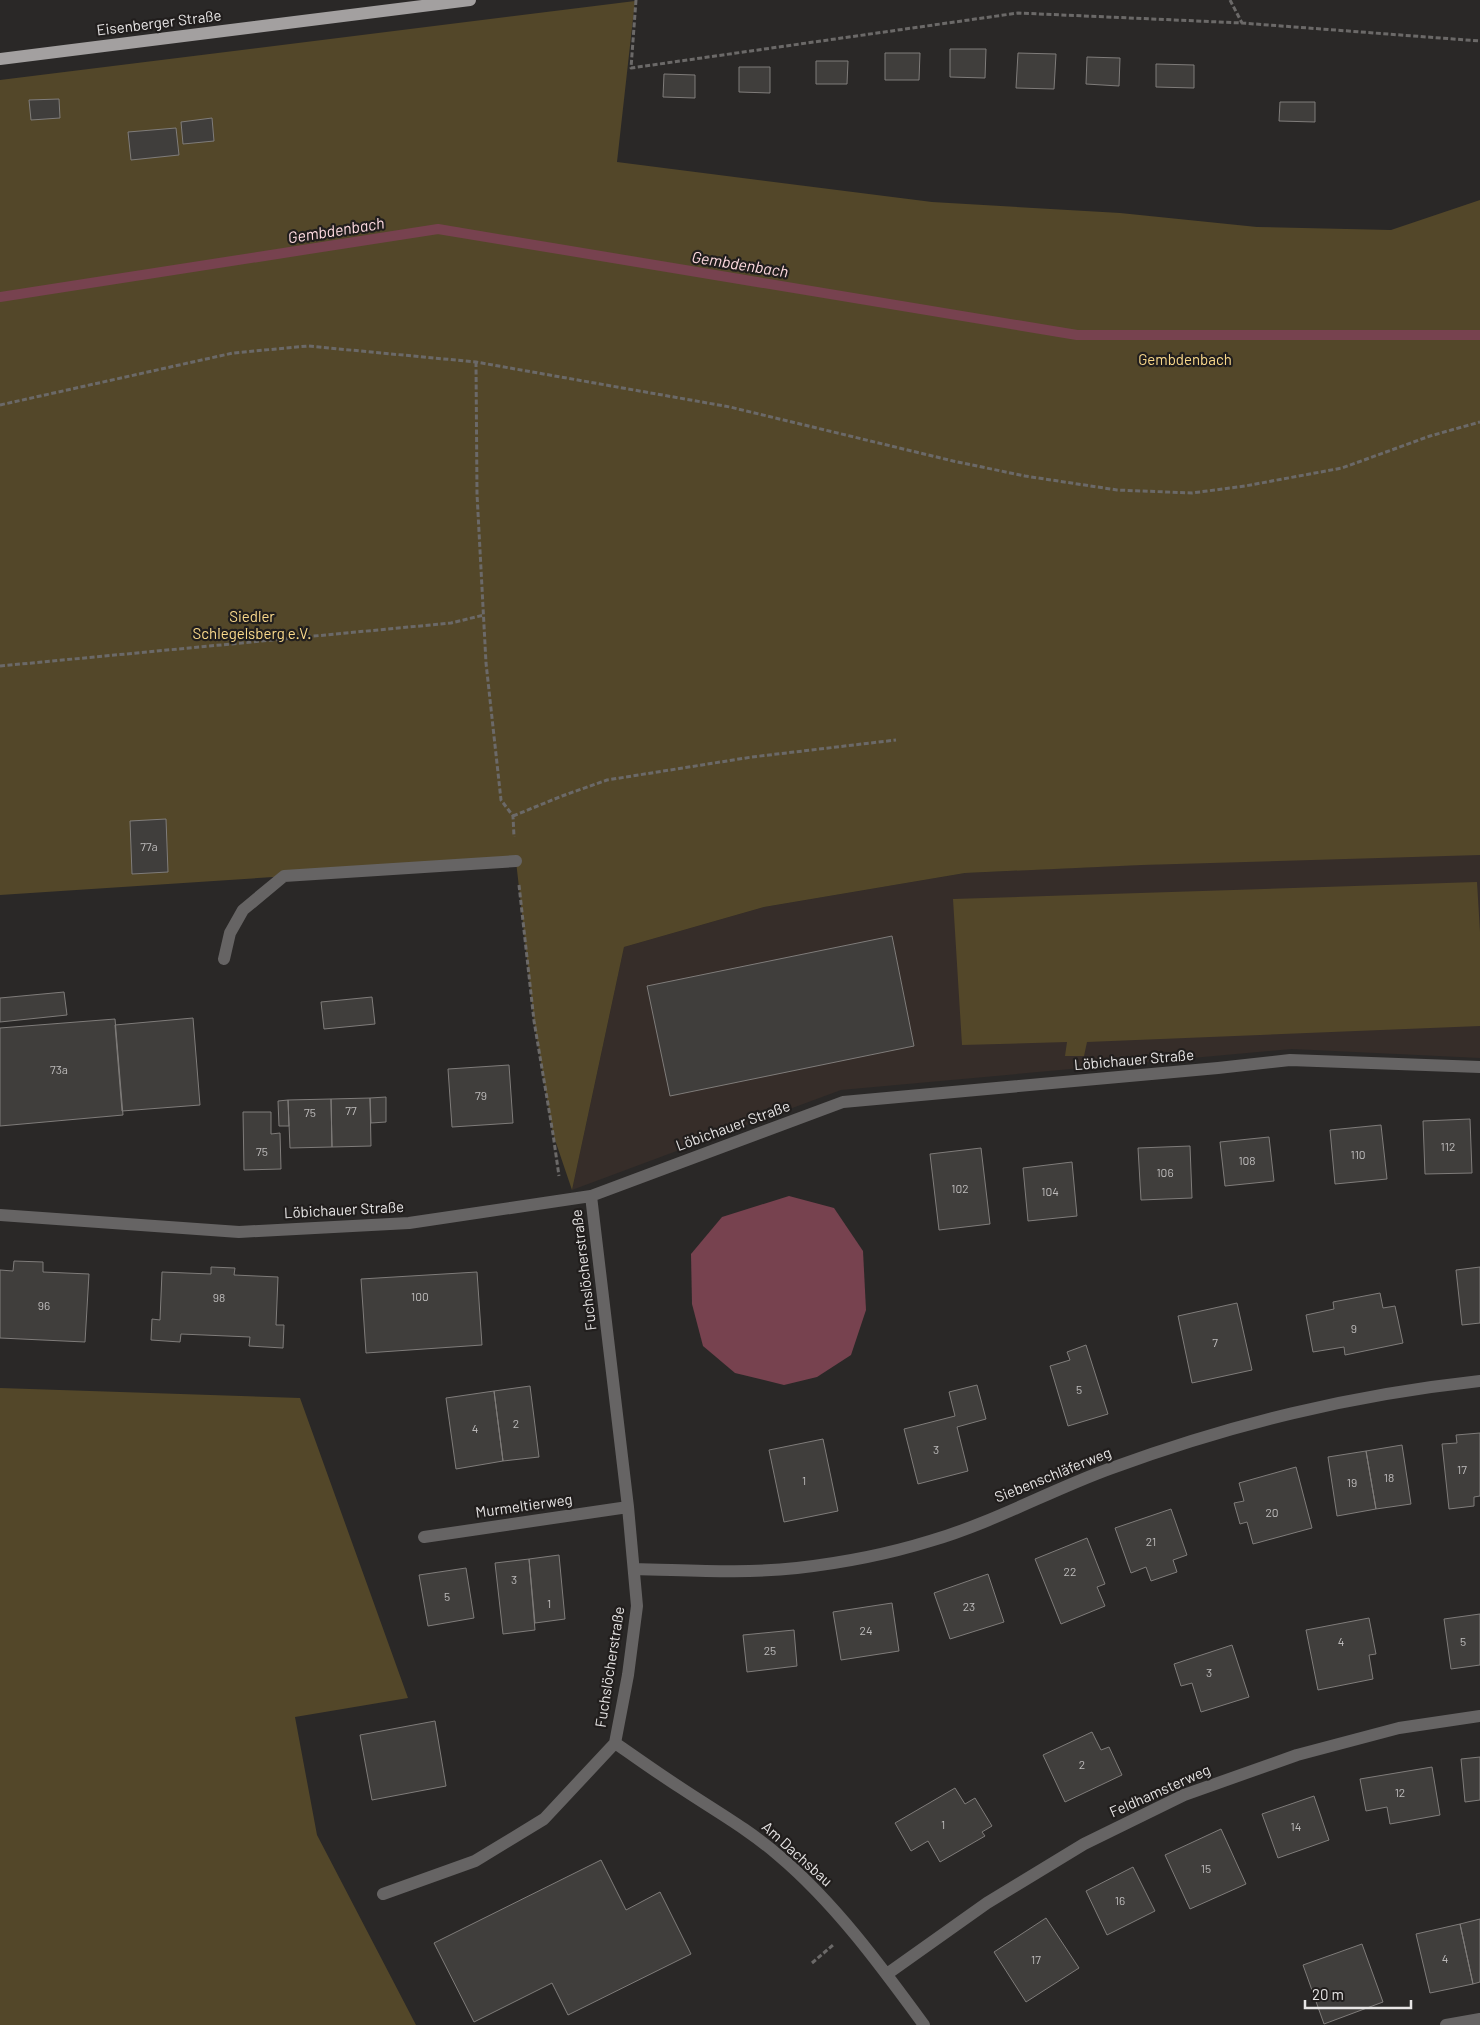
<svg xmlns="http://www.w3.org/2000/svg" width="1480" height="2025" font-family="Barlow,sans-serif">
<rect width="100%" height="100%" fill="#2a2827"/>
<path fill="#362d29" d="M1477,854l3,1v203l-188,-9 -451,41 -269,100 52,-243 140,-40 201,-34 193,-9z"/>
<path fill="#534729" d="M635,1l-18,161 315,40 188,11 137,14 134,3 89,-30v655l-338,10 -177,8 -201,34 -140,40 -52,243 -19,-56 -19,-113 -18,-160 -516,34v-815z
M1477,882l3,50v94l-393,16 -3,14h-19l2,-14 -105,3 -9,-146z
M0,1388l300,10 108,300 -113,19 22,118 99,190h-416z"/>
<path fill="#77424f" d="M789,1196l45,12 29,43 3,59 -15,45 -34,22 -33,8 -49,-12 -32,-27 -11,-42 -1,-50 31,-37z"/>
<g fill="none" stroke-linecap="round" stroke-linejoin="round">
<path stroke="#77424f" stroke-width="10" d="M0,297l438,-68 639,106h403"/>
</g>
<path fill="#403e3c" stroke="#7f7c7a" d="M950,49h36l-1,29 -35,-1z
M885,53h35l-1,27h-34z
M1018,53l38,1 -2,35 -38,-1z
M1087,57l33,1 -1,28 -33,-2z
M816,61h32l-1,23h-31z
M1156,64l38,1v23l-38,-1z
M739,67h31v26l-31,-1z
M664,74l31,1v23l-32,-1z
M59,99l1,19 -29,2 -2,-20z
M1280,102h35v20l-36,-1z
M212,118l2,23 -31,3 -2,-22z
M176,128l3,27 -48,5 -3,-28z
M166,819l2,53 -36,2 -2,-53z
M892,936l22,110 -244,50 -23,-110z
M64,992l3,23 -67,7v-24z
M372,997l3,27 -51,5 -3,-27z
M193,1018l7,87 -78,6 -7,-86z
M115,1019l8,96 -123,11v-98z
M509,1065l4,58 -61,4 -4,-58z
M386,1097v25l-15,1 -1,-25z
M370,1098l1,48 -39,1 -1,-48z
M331,1099l1,48 -42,1 -2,-48z
M288,1100l1,26h-10l-1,-25z
M243,1112h28v22l9,-1 1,36 -37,1z
M1470,1119l2,54 -47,1 -2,-53z
M1381,1125l6,54 -52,5 -5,-54z
M1269,1137l5,44 -49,5 -5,-44z
M1190,1146l2,52 -51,2 -3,-52z
M981,1148l9,76 -51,6 -9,-76z
M1072,1162l5,54 -49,5 -5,-53z
M14,1261l29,1v10l46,2 -4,68 -85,-4v-68l13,1z
M211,1267l24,1 -1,7 44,2 -2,48h8l-1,23 -34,-2 1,-9 -69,-3 -1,8 -29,-2 1,-21 8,1 2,-48 49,2z
M1480,1267v56l-18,2 -6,-55z
M477,1272l5,73 -116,8 -5,-74z
M1380,1293l3,15 12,-2 8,37 -58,12 -1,-8 -31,5 -7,-37 28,-6 -1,-7z
M1237,1303l15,67 -60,13 -14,-67z
M1086,1345l22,69 -40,12 -18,-60 20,-6 -3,-8z
M977,1385l9,34 -29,8 11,44 -50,13 -14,-55 51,-13 -6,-24z
M530,1386l9,71 -36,4 -9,-70z
M494,1391l9,70 -47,8 -10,-71z
M1480,1433v63l-6,1v9l-25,3 -7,-65 15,-1 -1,-8z
M823,1439l15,72 -54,11 -15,-72z
M1402,1445l9,59 -35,5 -10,-58z
M1366,1451l10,58 -39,7 -9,-59z
M1296,1467l16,61 -59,16 -6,-22 -7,2 -6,-21 10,-2 -5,-18z
M1171,1509l16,46 -14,5 4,12 -26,9 -5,-14 -15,6 -16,-45z
M1087,1538l18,46 -8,3 8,19 -44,18 -26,-65z
M559,1555l6,64 -30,4 -6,-64z
M529,1559l6,71 -32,4 -8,-71z
M466,1568l8,50 -46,8 -9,-51z
M988,1574l16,48 -54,17 -16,-46z
M892,1603l7,48 -58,9 -8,-48z
M1480,1614v51l-29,4 -7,-50z
M1369,1618l7,36 -7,1 4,24 -55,11 -12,-60z
M794,1630l3,36 -50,6 -4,-37z
M1232,1645l17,52 -48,15 -9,-29 -11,3 -7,-22z
M435,1721l11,65 -74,14 -12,-65z
M1092,1732l9,18 8,-3 13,28 -57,27 -22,-47z
M1480,1757v43l-15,2 -4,-43z
M1432,1767l8,48 -50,9 -3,-17 -21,4 -6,-32z
M955,1788l10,16 10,-6 17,28 -10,6 3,4 -45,26 -12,-21 -17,10 -16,-28z
M1314,1796l15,44 -51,18 -16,-44z
M1221,1829l25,55 -56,25 -25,-54z
M601,1860l25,50 34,-18 31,62 -123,61 -16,-32 -78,39 -40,-79z
M1133,1867l22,44 -48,24 -21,-44z
M1046,1918l33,50 -53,34 -32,-50z
M1480,1919v63l-7,2 -13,-60z
M1460,1924l13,60 -43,9 -14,-59z
M1362,1944l21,58 -59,22 -21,-59z"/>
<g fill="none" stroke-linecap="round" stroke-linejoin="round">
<path stroke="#6b6968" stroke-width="3" stroke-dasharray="5 2.5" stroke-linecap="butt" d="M636,0l-5,68 387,-55 224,10 238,18
M1230,0l12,23
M476,362l1,132 9,169 15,137 12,16 1,21
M0,405l233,-52 75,-7 168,16 254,45 223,54 72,15 92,14 75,3 53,-7 97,-18 88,-32 50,-14
M0,666l451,-43 33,-8
M513,816l49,-20 45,-16 145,-23 144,-17
M519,885l15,136 19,113 6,42
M812,1963l21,-18"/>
<path stroke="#666464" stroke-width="12" d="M224,959l6,-26 13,-23 41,-34 232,-15
M0,1215l239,17 170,-9 182,-27 252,-94 375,-34 72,-8 190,7
M424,1537l204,-30
M634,1569c54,1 109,5 163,-1 44,-5 91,-14 133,-27 62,-18 119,-50 179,-72 123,-45 241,-74 371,-88
M615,1743c22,15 44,31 66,45 33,22 67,41 97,67 56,47 103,111 146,170
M383,1894l92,-33 69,-42 71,-76 13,-68 9,-69 -9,-99 -37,-311
M887,1974l100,-71 97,-59 100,-49 113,-40 102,-27 81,-12
M1446,2025l34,-6"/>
<path stroke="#a3a0a0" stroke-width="12" d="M0,59l470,-59"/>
</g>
<g text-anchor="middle" stroke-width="4.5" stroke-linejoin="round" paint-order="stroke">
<g font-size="12" fill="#bdbbbb">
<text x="149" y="851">77a</text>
<text x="59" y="1074">73a</text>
<text x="481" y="1100">79</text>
<text x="351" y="1115">77</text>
<text x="310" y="1117">75</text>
<text x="1448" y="1151">112</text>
<text x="262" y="1156">75</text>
<text x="1358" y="1159">110</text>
<text x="1247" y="1165">108</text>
<text x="1165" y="1177">106</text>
<text x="960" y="1193">102</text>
<text x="1050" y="1196">104</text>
<text x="420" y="1301">100</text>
<text x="219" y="1302">98</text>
<text x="44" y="1310">96</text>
<text x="1354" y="1333">9</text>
<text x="1215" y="1347">7</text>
<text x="1079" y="1394">5</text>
<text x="516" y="1428">2</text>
<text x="475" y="1433">4</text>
<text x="936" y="1454">3</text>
<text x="1462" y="1474">17</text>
<text x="1389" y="1482">18</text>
<text x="804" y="1485">1</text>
<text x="1352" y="1487">19</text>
<text x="1272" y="1517">20</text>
<text x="1151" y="1546">21</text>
<text x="1070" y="1576">22</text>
<text x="514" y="1584">3</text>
<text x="447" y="1601">5</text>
<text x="549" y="1608">1</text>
<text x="969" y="1611">23</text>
<text x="866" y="1635">24</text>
<text x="1341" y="1646">4</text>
<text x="1463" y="1646">5</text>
<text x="770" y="1655">25</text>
<text x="1209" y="1677">3</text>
<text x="1082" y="1769">2</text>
<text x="1400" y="1797">12</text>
<text x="943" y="1829">1</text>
<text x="1296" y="1831">14</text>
<text x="1206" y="1873">15</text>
<text x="1120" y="1905">16</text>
<text x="1445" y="1963">4</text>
<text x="1036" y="1964">17</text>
</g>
<g font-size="15" fill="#e7e5e5" stroke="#211e1d">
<text transform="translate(159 23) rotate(-7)" y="5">Eisenberger Straße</text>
<text transform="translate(1134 1060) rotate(-5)" y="5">Löbichauer Straße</text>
<text transform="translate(733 1126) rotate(-20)" y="5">Löbichauer Straße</text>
<text transform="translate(344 1210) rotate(-3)" y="5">Löbichauer Straße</text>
<text transform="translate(584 1270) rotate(-97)" y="5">Fuchslöcherstraße</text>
<text transform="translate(1053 1475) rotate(-22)" y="5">Siebenschläferweg</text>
<text transform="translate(524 1506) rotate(-8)" y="5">Murmeltierweg</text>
<text transform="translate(610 1667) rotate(-81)" y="5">Fuchslöcherstraße</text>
<text transform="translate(1160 1791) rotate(-24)" y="5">Feldhamsterweg</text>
<text transform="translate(797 1854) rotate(42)" y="5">Am Dachsbau</text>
</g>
<g font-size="15" fill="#fad98b" stroke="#211e1d">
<text x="1185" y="365">Gembdenbach</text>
<text x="252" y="622">Siedler<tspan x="252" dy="17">Schlegelsberg e.V.</tspan></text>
</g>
<g font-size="16" font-style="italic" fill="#fedae0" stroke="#211e1d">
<text transform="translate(336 230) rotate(-9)" y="6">Gembdenbach</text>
<text transform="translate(740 264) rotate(9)" y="6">Gembdenbach</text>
</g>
</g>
<path d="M1305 2000v8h106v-8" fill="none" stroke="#e7e5e5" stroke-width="2.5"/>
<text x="1312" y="2000" font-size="15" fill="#e7e5e5" stroke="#211e1d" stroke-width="4" paint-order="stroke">20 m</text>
</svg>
